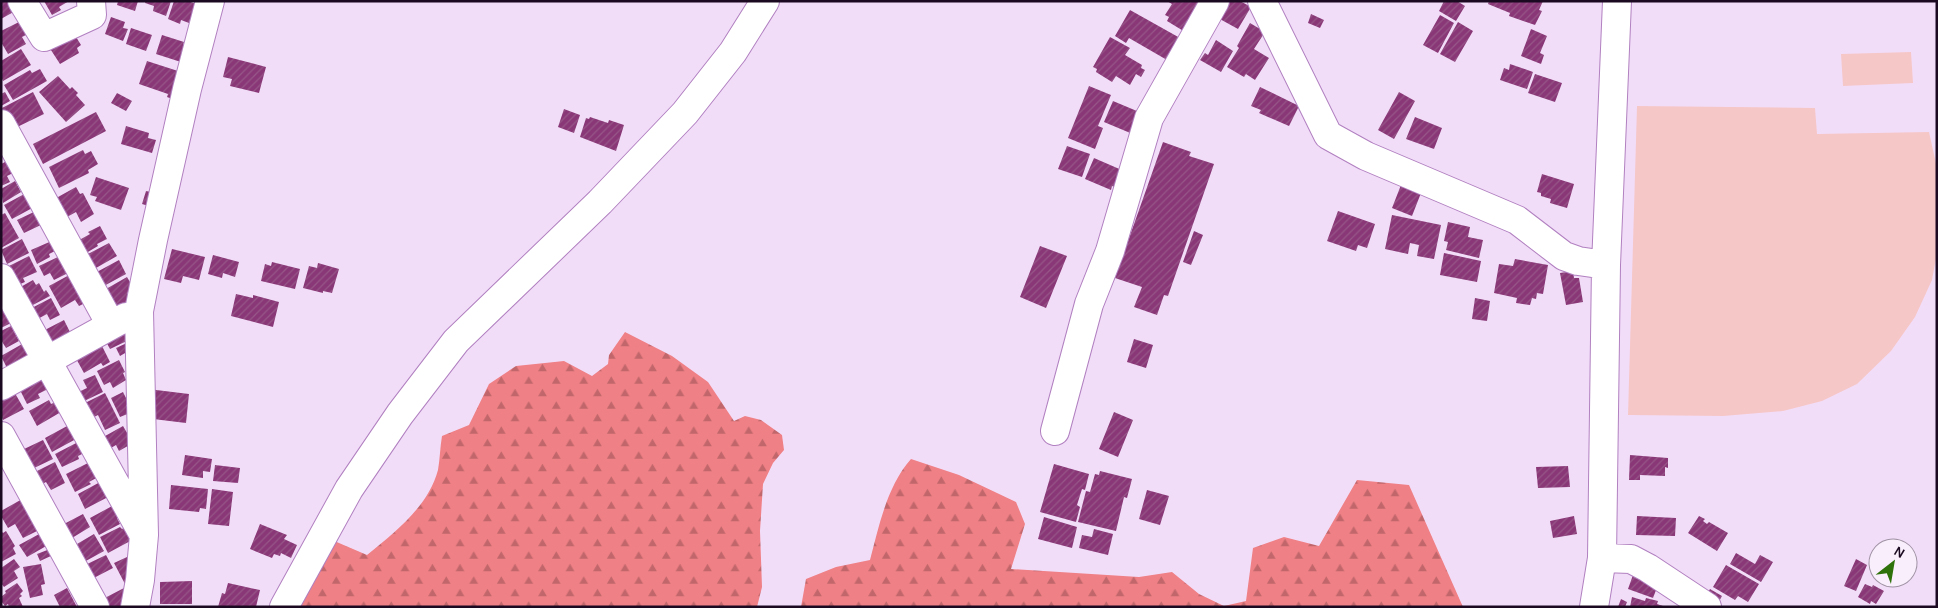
<svg xmlns="http://www.w3.org/2000/svg" width="1938" height="608" font-family="Karla,sans-serif">
<defs>
<pattern id="forest-firs" width="22" height="20" patternUnits="userSpaceOnUse" patternTransform="scale(1.25)"><rect width="22" height="20" fill="#ef8085"/><path d="M5 1l3.5 6h-7zM16 11l3.5 6h-7z" fill="#c1676c"/></pattern>
<pattern id="building-hatch" width="6" height="6" patternUnits="userSpaceOnUse" patternTransform="scale(1.25)"><rect width="6" height="6" fill="#893776"/><path d="M-1 1l2-2M0 6l6-6M5 7l2-2" fill="none" stroke="#965688"/></pattern>
</defs>
<rect width="100%" height="100%" fill="#f2ddf9"/>
<path fill="#f6c7c7" d="M1911,52l2,31 -70,3 -2,-32z
M1637,106l178,2 2,26 112,-2 8,36v85l-5,27 -17,37 -24,34 -34,33 -35,17 -39,10 -60,5 -95,-1z"/>
<path fill="url(#forest-firs)" d="M625,332l47,24 36,26 26,39 11,-5 16,4 21,15 2,15 -11,13 -10,21 -3,47 2,56 -5,20h-461l36,-67 35,15c28,-23 61,-48 71,-85 2,-11 2,-23 4,-34l27,-11 20,-41 27,-18 48,-5 28,15 16,-12 1,-9z
M911,459l48,16 57,27 9,22 -14,45 128,8 33,-5 27,22 25,12 22,-5 7,-53 31,-11 35,9 38,-66 52,5 54,122h-662l5,-28 30,-12 34,-7c9,-34 17,-74 41,-101z"/>
<path fill="url(#building-hatch)" d="M1,1h11l5,9 -16,9z
M44,1h25l-10,6 2,3 -9,5z
M118,1h20l-3,10 -18,-6z
M146,1h25l-5,15 -13,-5 1,-5 -9,-3z
M174,1h14l8,3 -7,19 -8,-3 -1,4 -12,-5z
M1167,1h38l-15,34 -23,-14 2,-4 -4,-2 7,-11z
M1228,1h12l11,6 -13,22 -20,-11z
M1444,1h13l8,5 -9,15 -17,-10z
M1489,1h54l-4,9 3,1 -7,14 -26,-9 1,-3 -22,-9z
M1130,10l50,28 -13,22 -38,-22 -3,5 -11,-7z
M1311,14l13,6 -4,8 -12,-5z
M1440,15l14,8 -16,30 -15,-8z
M111,17l14,5 -2,6 5,1 -5,12 -18,-7z
M25,19l7,13 -10,5 4,7 -18,10 -7,-12v-11z
M1458,22l15,9 -18,31 -15,-8z
M1250,23l15,9 -11,17 15,9 -14,22 -9,-6 -2,3 -17,-10 12,-19 -2,-2z
M131,28l21,7 -6,16 -20,-7z
M1531,29l16,7 -7,17 4,2 -3,9 -20,-8z
M73,32l8,13 -4,3 2,5 -19,11 -11,-17z
M162,35l22,7 -1,4 5,1 -4,16 -28,-9z
M1110,37l20,11 -5,7 17,10 -1,3 4,2 -4,7 -5,-3 -6,11 -14,-9 -4,6 -16,-10 1,-3 -4,-2z
M1216,40l17,11 -12,21 -21,-12 5,-7 3,2z
M21,49l10,16 -28,16 -2,-4v-16z
M228,57l38,10 -7,26 -29,-7 2,-7 -9,-2z
M147,61l34,11 -6,28 -8,-3 1,-3 -29,-10z
M1510,64l23,8 -6,17 -27,-9 4,-12 5,2z
M40,69l7,12 -34,19 -9,-15 26,-15 2,3z
M1535,74l27,9 -7,19 -27,-9z
M58,76l12,13 2,-2 6,6 -2,2 9,10 -19,17 -27,-30z
M1089,86l22,9 -13,31 5,2 -8,21 -27,-11z
M1260,87l39,19 -10,20 -30,-13 2,-3 -10,-4z
M5,92l5,9 -9,5v-12z
M33,92l11,22 -31,15 -11,-21z
M1399,92l16,9 -21,38 -16,-9z
M117,93l15,8 -6,10 -15,-8z
M1113,101l31,13 -9,21 -31,-13z
M564,109l16,6 -6,18 -16,-6z
M96,112l10,19 -63,33 -10,-20z
M590,117l18,6 1,-3 15,5 -8,26 -36,-14 6,-19 3,1z
M1415,117l27,11 -8,21 -28,-10z
M126,126l23,7 -1,5 8,2 -4,13 -31,-9z
M1163,142l28,10 -2,4 25,8 -46,132 -4,-1 -7,20 -23,-8 8,-20 -27,-9z
M1067,146l23,8 -8,23 -24,-8z
M83,150l2,4 6,-3 7,13 -10,6 1,3 -30,15 -10,-21z
M1094,158l30,13 -7,17 -5,-2 -1,4 -26,-11z
M11,159l6,12 -10,5 3,6 -9,4v-22z
M1542,174l32,10 -7,24 -17,-5 1,-4 -10,-3v-3l-4,-1z
M96,177l33,11 -8,22 -26,-9 2,-4 -7,-2z
M15,181l6,11 -18,11 -2,-14z
M1401,185l20,8 -9,23 -20,-8z
M76,187l4,7 3,-1 11,21 -13,8 -5,-10 -9,5 -18,-15z
M146,191l10,2 -4,14 -10,-3z
M28,192l8,14 -24,13 -8,-14z
M36,211l7,13 -19,9 -7,-13z
M1338,211l37,13 -8,24 -9,-3 -2,6 -29,-10z
M5,213l14,25 -18,10v-33z
M1392,215l49,10 -7,34 -17,-3 2,-11 -9,-2 -2,11 -23,-5z
M1448,222l22,5 -2,10 15,3 -4,18 -33,-8 2,-8 -4,-1z
M100,226l7,13 -10,5 1,2 -17,10 -7,-13 16,-9 -2,-2z
M1194,231l9,4 -12,30 -8,-3z
M22,239l7,14 -22,11 -6,-14z
M54,240l5,9 -10,5 1,3 -13,7 -6,-14z
M109,243l8,13 -28,16 -5,-9 7,-4 -3,-5z
M1040,246l27,10 -21,52 -26,-11z
M172,249l33,8 -6,23 -16,-4 -2,7 -17,-4z
M1444,253l37,8 -4,21 -37,-7z
M213,255l26,7 -4,15 -12,-4 -1,5 -14,-4z
M29,256l8,16 -14,6 2,4 -7,3 -9,-19z
M60,256l8,17 -14,7 -4,-7 -6,3 -5,-10z
M1515,259l33,6 -5,29 -6,-1 -1,6 -4,-1 -2,7 -14,-2 1,-5 -23,-5 5,-29 14,2z
M119,260l7,14 -24,13 -7,-14z
M272,262l28,7 -5,20 -34,-8 4,-17 6,2z
M318,263l21,6 -7,24 -9,-2v2l-20,-5 6,-22 8,2z
M1573,271l1,7h5l4,24 -17,3 -6,-32z
M73,273l16,28 -10,5 -4,-6 -14,8 -12,-22z
M127,277l7,12 -7,4 4,6 -13,8 -5,10 -7,-28z
M33,280l3,5 3,-2 5,9 2,-2 4,6 -21,11 -12,-18z
M236,294l17,4v-3l26,7 -6,25 -42,-11z
M51,298l9,17 -10,5 -3,-6 -15,8 -6,-11z
M1475,298l15,3 -3,20 -15,-2z
M1,306l12,16 -12,6z
M64,320l6,12 -20,16 -9,-16z
M11,326l8,15 -13,7 -5,-8v-9z
M125,327l6,12 -21,10 -6,-11z
M1134,339l19,6 -7,23 -19,-6z
M99,340l11,22 -7,4 -2,-3 -17,10 -11,-20z
M129,342l3,7 -12,7 -4,-8z
M24,343l8,15 -24,12 -7,-14z
M119,360l6,12 -2,1 3,7 -13,8 -3,-6 -6,3 -7,-14z
M42,373l8,15 -12,6 2,4 -13,6 -9,-18z
M95,375l8,17 -25,12 -4,-10 13,-6 -4,-8z
M12,388l12,21 -21,11 -2,-4v-22z
M148,389l41,5 -3,29 -41,-5z
M123,392l6,12 -3,1 4,8 -10,4 -9,-19z
M105,393l15,30 -15,7 -7,-15 -8,4 -7,-15z
M49,400l2,4 5,-2 5,10 -24,14 -8,-15z
M1114,412l19,8 -15,37 -19,-8z
M69,425l7,14 -24,13 -7,-14z
M123,426l10,17 -14,8 -3,-6 -12,7 -6,-12z
M43,440l10,19 -21,10 -10,-19z
M80,441l6,11 -8,4 1,3 -17,8 -7,-13z
M185,455l27,4 -2,13 -7,-1v7l-21,-3z
M1630,455l38,3v10l-3,-1v9l-25,-1v5h-11z
M92,461l8,15 -11,6 2,2 -16,8 -9,-18z
M55,462l10,21 -14,7 -5,-8 -6,3 -7,-12z
M1054,464l35,10 -4,16 -3,-1 -5,16 3,2 -4,15 -36,-10z
M215,465l25,3 -2,15 -25,-2z
M1568,466l2,21 -32,1 -2,-21z
M1100,471l32,8 -5,19 -3,-1 -8,34 -38,-9 8,-31 4,1 5,-18 4,1z
M102,481l8,15 -25,13 -7,-15z
M171,485l37,4 -2,20 -6,-1 -1,4 -30,-3z
M212,489l21,3 -4,34 -21,-2z
M1147,490l22,6 -9,29 -21,-6z
M24,498l17,31 -18,9 -8,-14 -7,4 -7,-12v-5z
M114,505l6,11 -3,2 3,6 -21,11 -9,-17z
M83,514l7,13 -18,11 -8,-14z
M1574,516l3,18 -24,4 -3,-17z
M1637,516l39,2 -1,18 -39,-1z
M1699,516l6,3 -2,2 4,3 2,-2 19,11 -11,18 -29,-18z
M1044,517l33,10 -5,21 -34,-9z
M260,524l27,11 -3,4 13,6 -6,13 -10,-5 -1,3 -6,-2 -2,4 -22,-9z
M127,526l7,13 -26,14 -8,-16 20,-10 2,2z
M1094,529l19,5 -5,21 -29,-7 3,-13 10,2z
M1,531l2,2 3,-2 9,15 -2,2 3,6 -15,8z
M41,533l7,12 -21,12 -8,-12z
M94,534l10,17 -20,11 -6,-9 3,-1 -4,-8z
M50,549l3,6 -13,6 -3,-7z
M1736,553l19,11 5,-9 13,7 -12,20 -31,-18z
M106,555l7,13 -23,12 -7,-14z
M127,557l5,10 -2,14 -5,3 -11,-21z
M14,559l6,8 -6,4 4,7 -14,9 -3,-4v-15z
M1856,559l11,6 -11,26 -12,-5z
M41,564l4,20 -4,1 2,10 -13,3 -7,-31z
M1726,565l33,19 -11,18 -10,-6 -3,4 -22,-13z
M1633,575l25,10 -5,13 -25,-9z
M192,581v23h-32v-22z
M17,583l6,8 -3,3 2,2 -3,2 4,9h-14l-1,-3 -3,2 -4,-5v-4l5,-4 -1,-2z
M228,583l32,7 -4,17h-38l4,-14 3,1z
M1865,584l7,3 1,-2 11,6 -8,13 -5,-3 -1,3 -12,-7z
M67,588l10,19h-17l-6,-12z
M124,588l5,11 -2,8h-25l-3,-6z
M1710,589l12,7 -5,9 -12,-7z
M1632,597l13,4 1,-3 12,3 -1,3 9,3h-36z
M1621,599l6,3 -2,5h-7z"/>
<g fill="none" stroke-linecap="round" stroke-linejoin="round">
<g stroke="#b180c0" stroke-width="30">
<path id="minor" d="M22,1l22,36 48,-22 -1,-14
M1262,1l66,134 38,21 151,64 47,36 14,5 28,4
M1,124l110,201
M1,278l141,254
M1,386l125,-69
M1055,431l34,-127 21,-53 39,-133 66,-117
M1,436l94,171
M1602,558l29,1 17,9 59,39
M135,607l5,-27 4,-45 -5,-224 14,-71 34,-151 23,-88
M284,607l65,-118 51,-75 56,-73 144,-139 85,-89 48,-61 32,-51
M1594,607l8,-49 4,-293 11,-264"/>
</g>
<use href="#minor" stroke="#fff" stroke-width="28"/>
</g>
<rect width="1938" height="608" fill="none" stroke="#1b0921" stroke-width="5"/>
<g transform="translate(1893 563) rotate(31)"><circle r="24" fill="#f9effc" stroke="#a093a4"/>
<path d="M0-4L9 19L0 12L-9 19Z" fill="#2f710a"/>
<text y="-8" font-size="14" font-weight="bold" text-anchor="middle" fill="#1b0921">N</text>
</g>
</svg>
